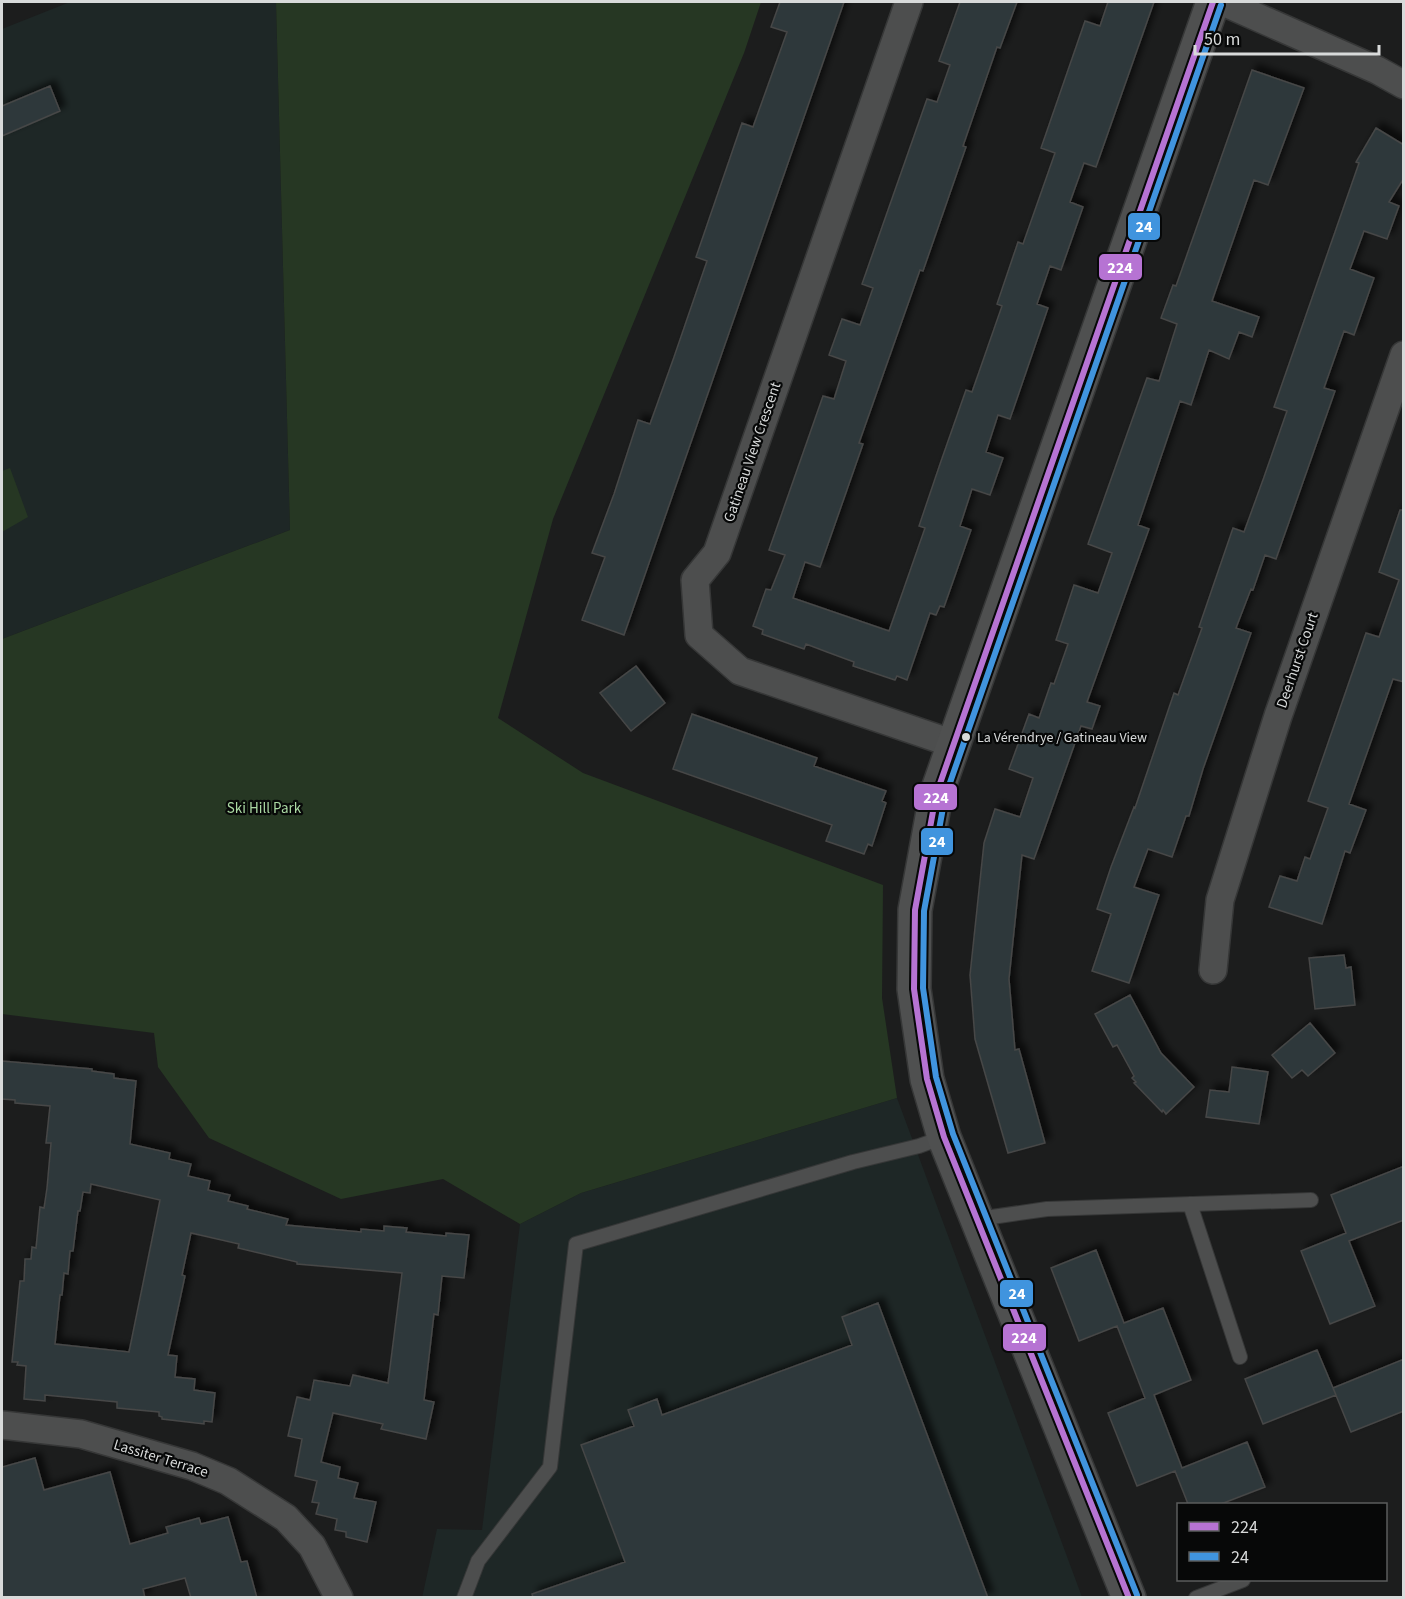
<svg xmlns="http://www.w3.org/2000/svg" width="1405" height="1599" font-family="'Source Sans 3',sans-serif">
<defs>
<filter id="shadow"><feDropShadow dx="5.5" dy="-5.5" stdDeviation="3" flood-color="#0009"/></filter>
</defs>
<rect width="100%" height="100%" fill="#1c1d1d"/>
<path fill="#1e2726" d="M70,2h206l14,528 -288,109v-610z
M897,1098l185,499 -660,1 15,-69 45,1 38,-306 61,-31z"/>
<path fill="#263723" d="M276,2h485l-17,51 -191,466 -55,199 85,55 300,112 -1,113 15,100 -316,95 -61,31 -77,-45 -102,20 -132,-61 -51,-71 -4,-34 -152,-19v-375l288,-109z
M10,468l18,49 -26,15v-61z"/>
<path fill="#2f393b" stroke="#464747" stroke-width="1.5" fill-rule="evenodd" filter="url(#shadow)" d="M780,2h64l-220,633 -42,-15 23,-63 -13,-4 22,-59 24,-74 12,4 24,-67 33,-96 -11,-4 46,-134 11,4 34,-95 -16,-5z
M960,2h57l-17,46 -3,-1 -34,99 3,1 -43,124 -3,-1 -61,173 4,1 -43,123 -15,-5 -12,36 96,33 36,-103 -6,-2 21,-62 26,-74 6,2 30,-86 -5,-2 21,-62 5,2 32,-91 -14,-5 44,-127 15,5 8,-24h46l-58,165 -12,-4 -14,39 13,5 -22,63 -11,-4 -13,38 11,4 -38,111 -12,-4 -12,37 17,6 -13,37 -18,-6 -12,37 11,4 -27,77 -4,-1 -4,9 -6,-2 -23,67 -10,-4 -2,4 -42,-14 1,-4 -27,-10 -21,-8 -2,5 -42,-15 1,-4 -10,-4 13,-37 5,1 14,-35 -16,-5 54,-154 11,3 12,-38 -17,-6 13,-36 18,6 13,-37 -11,-4 65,-185 10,3 6,-17 7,-20 -11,-4z
M1252,70l52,18 -36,97 -14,-5 -42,121 47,16 -7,20 -13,-5 -10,27 -20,-9 -18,55 -11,-4 -42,124 11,4 -62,173 13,4 -8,23 -11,-3 -47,133 -12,-4 -13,124 6,71 4,-1 26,94 -37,10 -33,-114 -5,-64 14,-132 11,-34 25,8 13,-39 -24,-9 20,-55 10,4 12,-35 3,1 14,-40 -12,-4 18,-55 24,8 14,-40 -24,-9 59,-166 12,3 18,-57 -16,-6 12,-33 3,1z
M50,86l10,25 -58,25v-30z
M1376,128l28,17v33l-15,24 10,4 -12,33 -23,-8 -14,38 24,9 -20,57 -10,-4 -20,57 11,3 -59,168 -11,-4 -12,35 -2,-1 -15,39 15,5 -48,136 -14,47h-3l-14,41 -24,-8 -14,38 25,8 -30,88 -37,-12 19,-57 -14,-5 14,-42 23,-60 1,1 39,-115 4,2 24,-67 -3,-1 34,-99 11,4 20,-55 23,-66 -13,-4 85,-244 -3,-1z
M1400,510h4v172l-11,-3 -44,125 17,6 -16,43 -5,-2 -23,73 -53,-17 11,-31 17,5 8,-24 5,2 18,-51 -20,-7 58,-168 13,4 20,-57 -20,-8z
M636,666l29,37 -34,28 -31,-38z
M692,714l125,44 -3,8 72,25 -4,10 4,2 -14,43 -4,-2 -4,10 -38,-13 6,-16 -159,-56z
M1344,955l2,13 5,-1 4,38 -40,4 -6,-51z
M1130,995l31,58 33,34 -28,27 -3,-4 -1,2 -28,-29 2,-1 -4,-4 2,-2 -17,-31 -4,2 -18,-33z
M1310,1023l25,30 -27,23 -6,-6 -10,8 -20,-23z
M2,1061l90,8v2l22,3v4l22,3 -6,63 40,9 -1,6 22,5 -3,12 22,5 -2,9 22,5 -2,6 20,5 -1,3 41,10 -2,6 75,7v-3l23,2v-5l23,2 -1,4 40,4v-3l23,2 -5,43 -22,-2 -4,39 -4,-1 -10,86 10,2 -8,37 -45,-10 2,-5 -50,-11 -12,49 19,5 -2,11 20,5 -4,15 22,4 -9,40 -21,-5v-5l-11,-2 2,-11 -21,-5 3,-11 -7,-1 5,-21 -22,-5 7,-37 -14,-3 9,-39 13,3 4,-20 36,6 3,-11 35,8 14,-110 -105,-9v-2l-59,-14 1,-4 -48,-11 -9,42 3,1 -17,79 9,1 -2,21 20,2 -1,11 21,3 -3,29 -8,-1v3l-42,-5v-2l-3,-1v-4l-42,-4v-6l-72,-7v6l-21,-2 2,-33 -9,-1 1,-3h-6l8,-81h4l1,-22h6l1,-12 4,1 4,-41 4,1 3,-20 4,-45h-5l4,-37 -35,-3v-3l-13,-1zM91,1184l69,16 -31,152 -74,-8 5,-49h2l2,-22 4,1 2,-23h3l5,-40h2l3,-19 7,1z
M1232,1067l36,5 -9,52 -53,-7 4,-27 19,2z
M1404,1166v54l-55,21 26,65 -45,18 -29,-73 45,-18 -15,-38z
M1096,1250l28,73 39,-15 28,72 -37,15 28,73 65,-26 18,45 -44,17h-33l-13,-33 -38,15 -29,-73 37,-15 -28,-72 -38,15 -28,-73z
M878,1303l110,295h-455l-1,-4 93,-32 -44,-117 53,-19 -6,-16 16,-6 13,-5 5,16 190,-70 -10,-28z
M1317,1350l19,45 -73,29 -18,-45z
M1404,1359v52l-53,21 -18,-44z
M35,1458l9,32 66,-18 20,72 38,-11 -2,-6 33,-9 2,6 27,-7 13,45 6,-1 10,37h-66l-6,-20 -42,11 2,9h-143v-131z"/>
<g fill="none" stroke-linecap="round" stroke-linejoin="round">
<g stroke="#363737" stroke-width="16">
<path id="lane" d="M1190,1204l50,153
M978,1219l69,-10 264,-9
M464,1598l14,-37 72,-94 26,-223 277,-82 66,-16 25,-9
M1196,1598l47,-18"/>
</g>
<g stroke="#363737" stroke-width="30">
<path id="street" d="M909,2l-192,551 -22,27 4,55 41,36 214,73
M1223,2l154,68 27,15
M1213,970l7,-70 58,-184 126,-361
M2,1425l79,9 111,32 36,15 58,37 26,28 27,52"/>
</g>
<g stroke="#363737" stroke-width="36">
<path id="secondary" d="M1129,1598l-185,-461 -17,-58 -13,-90 1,-79 21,-115 277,-793"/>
</g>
<use href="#lane" stroke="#4d4e4e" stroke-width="14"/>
<use href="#street" stroke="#4d4e4e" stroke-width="27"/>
<use href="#secondary" stroke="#4f5050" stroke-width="33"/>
<g stroke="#070808" stroke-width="10">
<path id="bus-1" d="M1129,1598l-185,-461 -17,-58 -13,-90 1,-79 21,-115 277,-793"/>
</g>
<g stroke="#070808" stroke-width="10">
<path id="bus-2" d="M1137,1595l-184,-461 -17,-57 -13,-89 1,-77 21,-114 276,-792"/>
</g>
<use href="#bus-1" stroke="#b673d3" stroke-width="6"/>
<use href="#bus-2" stroke="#4094de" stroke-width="6"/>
</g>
<circle fill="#d8dada" stroke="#070808" stroke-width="2" cx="966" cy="737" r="5"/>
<g text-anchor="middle" stroke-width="4.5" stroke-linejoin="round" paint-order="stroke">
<g font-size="14" fill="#d8dada" stroke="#070808" text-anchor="start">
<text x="977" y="742">La Vérendrye / Gatineau View</text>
</g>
<g font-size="15" fill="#d8dada" stroke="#070808">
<text transform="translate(752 452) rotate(-71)" y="5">Gatineau View Crescent</text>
<text transform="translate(1297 660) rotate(-71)" y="5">Deerhurst Court</text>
<text transform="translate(161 1458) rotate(17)" y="5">Lassiter Terrace</text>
</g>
<g font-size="15" fill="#abd9a3" stroke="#070808">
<text x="264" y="813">Ski Hill Park</text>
</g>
</g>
<g stroke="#070808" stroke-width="2">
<rect x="1127" y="212" width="34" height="29" rx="6" fill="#4094de"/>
<rect x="1098" y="253" width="45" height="28" rx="6" fill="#b673d3"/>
<rect x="913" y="783" width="45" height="28" rx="6" fill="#b673d3"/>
<rect x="920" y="827" width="34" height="29" rx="6" fill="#4094de"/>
<rect x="999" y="1279" width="35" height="29" rx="6" fill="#4094de"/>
<rect x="1002" y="1323" width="45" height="29" rx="6" fill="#b673d3"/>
</g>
<g font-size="16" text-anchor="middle" font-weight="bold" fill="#fff">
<text x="1144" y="232">24</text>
<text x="1120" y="273">224</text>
<text x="936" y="803">224</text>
<text x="937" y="847">24</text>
<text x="1017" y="1299">24</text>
<text x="1024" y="1343">224</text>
</g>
<rect width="1405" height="1599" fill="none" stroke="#d8dada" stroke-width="6"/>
<rect x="1177" y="1503" width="210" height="78" fill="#070808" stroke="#5b5c5c" stroke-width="1.5"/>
<rect x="1189" y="1522" width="30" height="9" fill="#b673d3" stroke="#5b5c5c" stroke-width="1.5"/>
<text x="1231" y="1533" font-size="18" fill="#d8dada">224</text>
<rect x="1189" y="1552" width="30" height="9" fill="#4094de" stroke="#5b5c5c" stroke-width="1.5"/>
<text x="1231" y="1563" font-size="18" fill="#d8dada">24</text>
<path d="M1195 45v9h184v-9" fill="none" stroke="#d8dada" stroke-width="3"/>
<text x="1204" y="45" font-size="18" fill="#d8dada" stroke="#070808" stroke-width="4.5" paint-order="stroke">50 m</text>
</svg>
